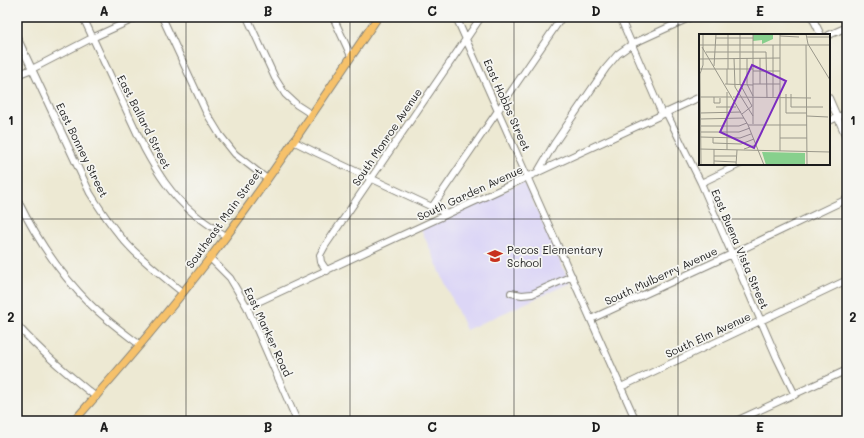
<svg xmlns="http://www.w3.org/2000/svg" width="864" height="438" font-family="Mali,sans-serif">
<rect width="100%" height="100%" fill="#f6f6f2"/>
<filter id="ink" filterUnits="userSpaceOnUse"><feTurbulence type="fractalNoise" baseFrequency=".025" numOctaves="2"/><feDisplacementMap in="SourceGraphic" scale="8" xChannelSelector="R" yChannelSelector="G"/><feConvolveMatrix kernelMatrix="1 2 1 2 8 2 1 2 1" color-interpolation-filters="sRGB"/></filter>
<filter id="wash" filterUnits="userSpaceOnUse"><feTurbulence type="fractalNoise" baseFrequency=".012" numOctaves="4" result="noise"/><feDisplacementMap in="SourceGraphic" scale="16" xChannelSelector="R" yChannelSelector="G"/><feGaussianBlur stdDeviation="0.9" result="paint"/><feColorMatrix in="noise" values="0 0 0 0 0 0 0 0 0 0 0 0 0 0 0 0 0 1.4 0 .05"/><feComposite in="paint" operator="in"/></filter>
<g filter="url(#wash)">
<rect width="100%" height="100%" fill="#ede9d3"/>
<path fill="#dcd6f6" d="M524,182l46,101 -104,47 -45,-101z"/>
</g>
<g filter="url(#ink)">
<g fill="none" stroke-linecap="round" stroke-linejoin="round">
<g stroke="#848278" stroke-width="8">
<path id="minor" d="M83,17l61,131c13,24 27,47 49,65 10,8 22,16 33,23
M162,17l44,95 14,23 15,19 32,25
M247,17l28,61 10,16 12,11 14,9
M333,17l18,39
M456,17l180,404
M620,17l42,97
M812,17l9,18
M829,35l18,-8
M17,37l73,156c13,21 27,42 45,59 15,14 31,27 47,40
M17,75l15,-6 60,-31 46,-21
M829,98l18,41
M666,112l35,71 76,175 18,37
M829,121l18,-8
M293,141l24,12 130,61
M537,173l17,-29 52,-76 12,-14 14,-10 59,-27
M701,183l39,-19
M17,199c19,39 42,74 73,105 15,15 33,28 50,41
M432,207l130,-190
M210,258l20,20 17,29 50,114
M327,271l-6,-9 -1,-7 5,-9 156,-229
M511,293l11,2 10,-1 40,-18
M247,307l453,-210
M591,319l141,-65 115,-55
M17,325c24,27 51,49 79,72
M621,387l226,-107
M736,421l111,-51"/>
</g>
<g stroke="#848278" stroke-width="9">
<path id="major" d="M74,421c47,-53 93,-107 136,-163 59,-78 113,-160 168,-241"/>
</g>
<use href="#minor" stroke="#fff" stroke-width="6"/>
<use href="#major" stroke="#f6c16b" stroke-width="7"/>
</g>
</g>
<path fill="none" stroke="#1c1c1c" stroke-width="1" stroke-opacity="0.55" d="M186,17v404M350,17v404M514,17v404M678,17v404M17,219h830"/>
<defs>
<g id="school-bare" transform="scale(1.2)"><path d="M0-5L7-2L0 1L-7-2ZM-4 1L0 2.5L4 1V4Q0 6-4 4Z" fill="#c8321e" stroke="#f6f6f2" stroke-width="2.5" paint-order="stroke"/></g>
</defs>
<g fill-rule="evenodd">
<use href="#school-bare" x="495" y="256"/>
</g>
<g text-anchor="middle" stroke-width="3.5" stroke-linejoin="round" paint-order="stroke">
<g font-size="11" fill="#1c1c1c" stroke="#f6f6f2">
<text transform="translate(507 105) rotate(66)" y="4">East Hobbs Street</text>
<text transform="translate(144 122) rotate(63)" y="4">East Ballard Street</text>
<text transform="translate(387 137) rotate(-56)" y="4">South Monroe Avenue</text>
<text transform="translate(82 150) rotate(64)" y="4">East Bonney Street</text>
<text transform="translate(470 193) rotate(-25)" y="4">South Garden Avenue</text>
<text transform="translate(224 218) rotate(-54)" y="4">Southeast Main Street</text>
<text transform="translate(740 249) rotate(67)" y="4">East Buena Vista Street</text>
<text transform="translate(661 276) rotate(-25)" y="4">South Mulberry Avenue</text>
<text transform="translate(268 332) rotate(65)" y="4">East Marker Road</text>
<text transform="translate(708 335) rotate(-25)" y="4">South Elm Avenue</text>
</g>
<g font-size="11" fill="#1c1c1c" stroke="#f6f6f2" text-anchor="start">
<text x="507" y="254">Pecos Elementary<tspan x="507" dy="13">School</tspan></text>
</g>
</g>
<g transform="translate(699 34)">
<rect width="131" height="131" fill="#ede9d3"/>
<path d="M54,0h20v5l-11,5v-4l-9,1zM63,118l43,1v12h-39z" fill="#87d08d"/>
<path fill="none" stroke="#99978a" stroke-width="1" d="M29,0v35M41,0v50l12,22M54,0v90M81,0v117M107,0l2,10 22,36M81,2l19,1M108,3h23M17,4h37M0,11h110M107,11l1,120M110,11h21M3,13l46,78 16,40M7,18h60l1,46M35,24l1,29 18,29M48,24v26l6,12M61,24v26M0,25l81,-1M15,32l2,-32M0,35h54M54,37h27M26,50l28,1M28,50v-15M54,50h27M28,58v58M87,60v19h21M92,60v13h32M0,63h33M15,63v6h6v-5M34,63l78,1M74,64v-53M17,73h20M1,79l41,-1M43,80l10,-8M108,82l21,1M1,85l44,-1M49,91h59M2,92h38l8,-3M2,98h38l11,-4M1,103l40,1 11,-4M14,104v5l28,1 13,-5M81,104h27M0,115l131,3M45,115l12,-4M15,122h22M15,127l22,1M2,131l-1,-91 3,-9v-31M15,131v-16M37,131l1,-15"/>
<path fill="#7b2cbf" fill-opacity="0.15" stroke="#7b2cbf" stroke-width="2" d="M53,31l34,16 -32,67 -34,-16z"/>
<rect width="131" height="131" fill="none" stroke="#1c1c1c" stroke-width="2"/>
</g>
<rect width="864" height="438" fill="none" stroke="#f6f6f2" stroke-width="44"/>
<rect x="22" y="22" width="820" height="394" fill="none" stroke="#1c1c1c" stroke-width="1.5"/>
<g font-size="13" text-anchor="middle" font-weight="bold" fill="#1c1c1c">
<text x="104" y="16">A</text>
<text x="268" y="16">B</text>
<text x="432" y="16">C</text>
<text x="596" y="16">D</text>
<text x="760" y="16">E</text>
<text x="11" y="125">1</text>
<text x="853" y="125">1</text>
<text x="11" y="322">2</text>
<text x="853" y="322">2</text>
<text x="104" y="432">A</text>
<text x="268" y="432">B</text>
<text x="432" y="432">C</text>
<text x="596" y="432">D</text>
<text x="760" y="432">E</text>
</g>
</svg>
